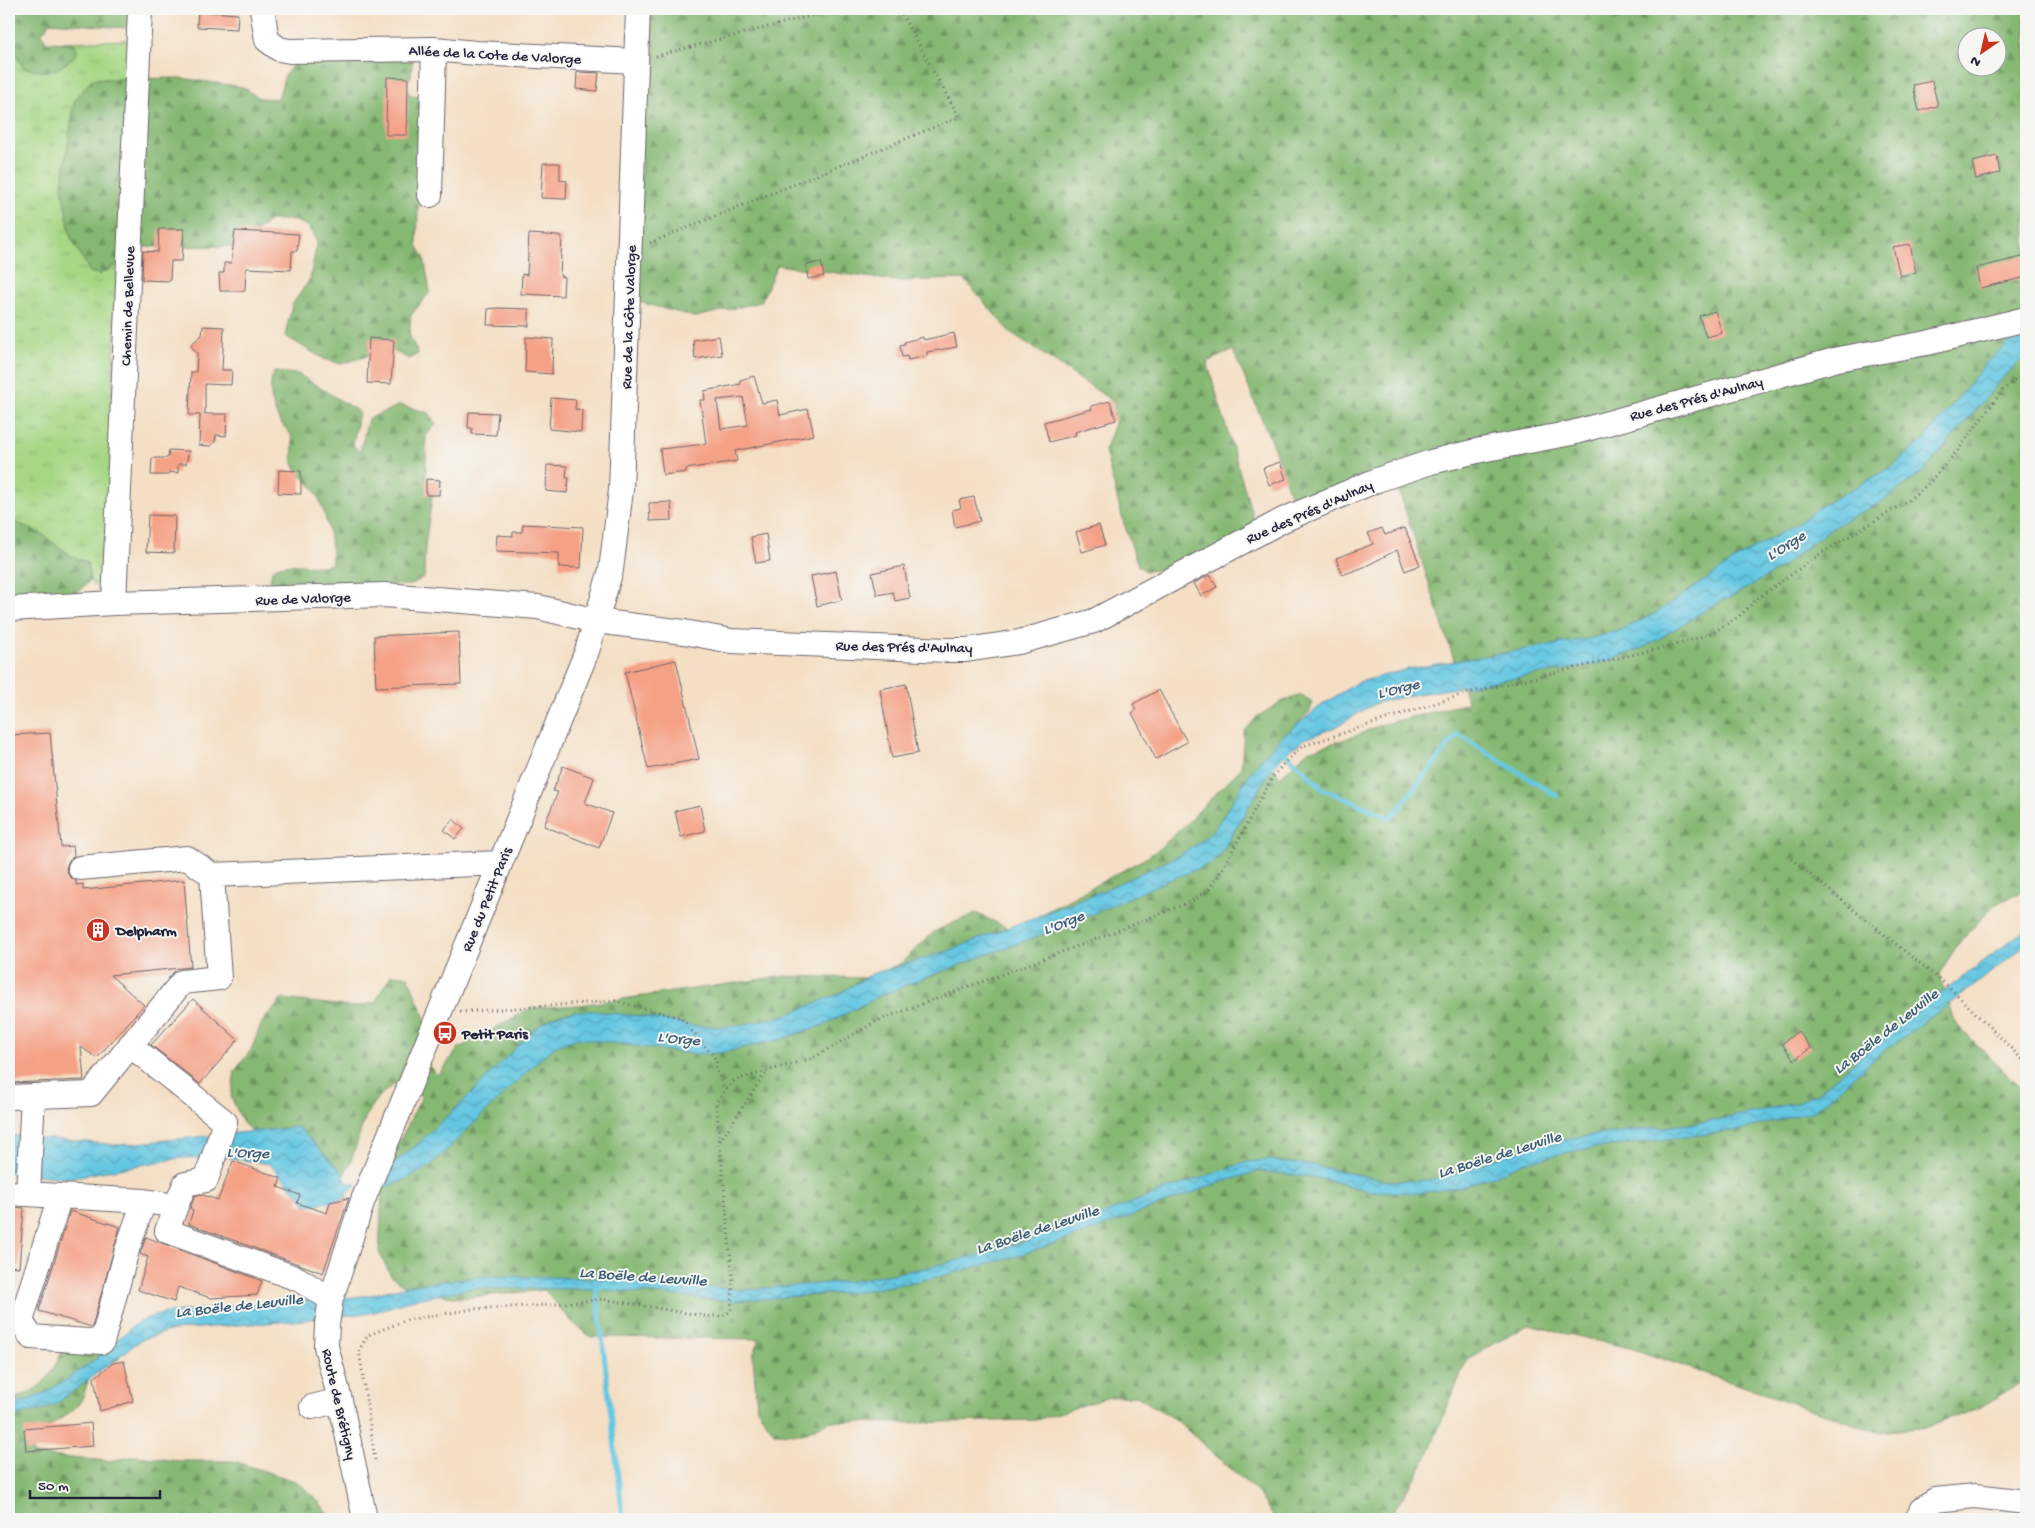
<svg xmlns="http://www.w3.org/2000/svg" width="2035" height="1528" font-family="'Gochi Hand',sans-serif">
<defs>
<pattern id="grass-tufts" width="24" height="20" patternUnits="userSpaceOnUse" patternTransform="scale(1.25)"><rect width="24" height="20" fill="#a7d785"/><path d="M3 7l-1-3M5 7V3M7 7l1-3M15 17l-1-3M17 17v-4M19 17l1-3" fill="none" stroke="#8fb874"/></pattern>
<pattern id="forest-firs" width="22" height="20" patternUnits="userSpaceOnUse" patternTransform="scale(1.25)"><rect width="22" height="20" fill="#85b872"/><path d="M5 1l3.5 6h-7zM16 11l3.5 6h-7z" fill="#6c955f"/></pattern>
<pattern id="water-waves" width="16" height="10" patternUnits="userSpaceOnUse" patternTransform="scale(1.25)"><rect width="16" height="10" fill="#64c7e2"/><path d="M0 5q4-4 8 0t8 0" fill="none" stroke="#52a1b8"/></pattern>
</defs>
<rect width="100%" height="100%" fill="#f6f6f2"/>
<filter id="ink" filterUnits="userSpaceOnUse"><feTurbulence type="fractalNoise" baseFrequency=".02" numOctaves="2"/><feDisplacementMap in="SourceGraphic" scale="10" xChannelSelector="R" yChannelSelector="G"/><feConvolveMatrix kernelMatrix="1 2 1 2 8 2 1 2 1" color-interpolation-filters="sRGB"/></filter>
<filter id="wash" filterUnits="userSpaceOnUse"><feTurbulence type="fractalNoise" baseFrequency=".0096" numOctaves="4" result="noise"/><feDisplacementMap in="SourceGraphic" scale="20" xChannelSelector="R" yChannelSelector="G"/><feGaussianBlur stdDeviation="1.12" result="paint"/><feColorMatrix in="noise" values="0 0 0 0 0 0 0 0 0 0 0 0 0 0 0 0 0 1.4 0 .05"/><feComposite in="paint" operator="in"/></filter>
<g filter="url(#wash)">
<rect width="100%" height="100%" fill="#f4dfc4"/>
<path fill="url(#grass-tufts)" stroke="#647c60" d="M128,40l5,14 -34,221 18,-11 -9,276 -7,9 -1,32 -6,5 -4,-5 -3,-19 -15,-5 -29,-22 -34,-16v-476l15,25 50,-24 -11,-2z"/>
<path fill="url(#forest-firs)" stroke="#546d56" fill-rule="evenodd" d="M9,9h125l2,11 -9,8 -77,-6 -8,11 4,9 28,1 4,10c-21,18 -25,22 -54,15l-15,-25z
M644,9h1382v881l-32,15 -36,39 -19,30 17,50 70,69v285l-2,3 -45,27 -51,19 -50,5 -248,-84 -102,-23 -61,34 -42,102 -36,58h-114l-18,-27 -80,-71 -40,-25 -28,1 -73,23 -137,3 -69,-2 -28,13 -28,-1 -17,-25 -4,-53 7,-16 -169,-2 -21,-17 -25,-30 -85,8 -50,-8 -19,-14 -12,-24 4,-77 39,-79 -24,-15c-7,6 -17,12 -23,20 -16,18 -17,54 -32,75l-78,-33 -22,-20 -12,-26 4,-26 16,-21 11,-28 20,-23 73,8 20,-5 16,-27 17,1 21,53 -4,33 13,13 21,-27 72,-40 49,-3 205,-29 84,2 32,-15 34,-32 41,-18 36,17 134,-72 13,-9 23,-21 59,-60 3,-36 14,-16 23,-14 20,-7 12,7 -3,9 -36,36 -2,20 8,10 28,-26 50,-16 22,-10 88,-22 -77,-236 -96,42 -19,-56 -43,-103 -26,12 49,165 -76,41 -34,3 -8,-5 -16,-49 -17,-66 10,-27 -1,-22 -105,-71 -45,-52 -68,2 -119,-16 -16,37 -66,15 -56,-15zM1968,38h30v30h-30z
M310,41l103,14 -2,22 -7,7 6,11 14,2 -1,92 -5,17 -1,39 7,12 6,35 -19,23 -2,19 9,20 -9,5 -19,-10 -49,15 -17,-5 -39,-23 7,-31 18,-26 7,-37 -9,-16 -15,-6h-23l-14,11 -12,15 -99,1 -46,28 -9,-3 -19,-34 -9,-51 12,-85 18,-23 89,-1 62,9 16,11 19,1 7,-24z
M274,372l24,2 61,38 -6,33 7,7 8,-33 32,-14 29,8 7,11 -10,12v45l7,9 -8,56 -1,31 -13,8 -137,2 -4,-5 2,-12c16,-12 41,1 60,-6 1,-21 -7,-57 -18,-75 -6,-8 -15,-13 -20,-23 -4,-9 1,-22 -3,-31 -2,-4 -7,-8 -10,-12 -9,-13 -14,-36 -7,-51z
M9,519l34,16 29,22 15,5 3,19 -14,12 -67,2z
M120,1348l-1,11c-9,5 -26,10 -30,19 -4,10 -4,20 -13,29 -14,13 -33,21 -48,35l6,13 75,6 28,-5 43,5h54l64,21 22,21 11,16h-322v-124l4,4c31,-11 35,-19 49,-47l13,-3z"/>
<path fill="url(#water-waves)" stroke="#43748e" d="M2026,330v26l-18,16 -84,99 -41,30 -52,27 -56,44 -51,29 1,-3 -76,47 -37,15 -35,8 -159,26 -39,8 -12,6 -31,19 -31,12 -22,16 -16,21 -47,79 -10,9 -48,19 -92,41 -164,61 -24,10 -58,30 -42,14 -62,14 -29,1 -113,-16 -22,8 -18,15 -109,106 -31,16 -36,10 15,-19 16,-10 26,-21 54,-51 56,-58 12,-10 17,-9 17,-4h18l52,6 49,9 30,1 32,-5 30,-7 50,-20 36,-21 74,-22 158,-62 74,-34 25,-16 13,-13 36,-57 27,-31 43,-34 34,-22 52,-14 179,-30 34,-9 35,-17 86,-58 53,-30 26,-19 71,-39 32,-27 62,-77 33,-29z
M2026,929v15l-52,42 -89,64 -71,61 -74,19 -162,20 -55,13 -26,12 -37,12 -40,6 -51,-2 -55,-14 -55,-6 -49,15 -126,48 -70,23 -84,22 -74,13 -123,9 -137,-12 -124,-1 -61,12 -36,12 -70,8 -133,10 -31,10 -85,64 -14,6 -33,7v-13l14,-2 18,-7 25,-15 27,-19 40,-35 14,-8 23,-6 139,-12 14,1 47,-6 42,-10 76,-9 112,2 142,12 109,-9 74,-13 69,-17 86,-28 85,-33 82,-28 20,-2 45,5 75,16 40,-1 28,-6 53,-20 42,-12 29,-5 127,-15 54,-11 38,-9 18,-8 71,-59z
M298,1127l44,45 5,11 10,1 -9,8 -2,5 3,1 -43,8c-9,-16 -24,-27 -36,-42l-45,-7 -45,1 -112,20 -59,-6v-37l109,10z"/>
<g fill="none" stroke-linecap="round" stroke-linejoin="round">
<path stroke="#64c7e2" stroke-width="5" d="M1282,750l41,39 68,29 67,-84 99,62
M596,1284l27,235"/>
</g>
<g id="blocks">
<path fill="#f5a186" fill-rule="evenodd" d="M198,11l40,3 -1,15 -40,-2z
M577,72l22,1 -2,18 -21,-2z
M387,77l21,1 -1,57h-21z
M1932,81l6,25 -19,5 -6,-26z
M1997,156l3,17 -24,6 -4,-17z
M543,163h17v17l7,1 -1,18 -25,-1z
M159,229h25l-2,32h-11l-1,20 -28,-1 1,-29 15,1z
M235,231l64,3 -2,17h-5l-1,19 -45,-2 -1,23h-25l-1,-18h5v-10h7z
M529,234l33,2 -2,40 4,1 -1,19 -42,-2 1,-20 5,1z
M1910,244l6,29 -16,3 -7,-29z
M2026,256v21l-46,11 -4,-20z
M821,262l3,14 -16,3 -2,-14z
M497,308l32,1v17l-42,-1 1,-16z
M1715,311l7,22 -16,4 -7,-21z
M203,326l21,1 -2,43h10l-1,15 -26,-1v30h22l-1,22 -10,-1 -1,7 -5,4 -11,-1 1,-30h-11l2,-43h5l1,-19 -7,-8 12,-10z
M954,333l3,14 -30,5v4l-19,4 -1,-4 -5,1 -2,-12 5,-1 -1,-2 19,-5 1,3z
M719,336l3,19 -27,4 -2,-19z
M526,337l27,2 -1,35 -27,-2z
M369,338l25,2 -3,44 -24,-1z
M754,376l8,27 15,-3 3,15 28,-6 6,26 -79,16 2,10 -51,8v3l-23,3 -3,-26 46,-5 -6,-44h5l-1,-9 37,-7 -1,-4zM743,397l5,28 -27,4 -4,-29z
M551,398l25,2 -1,9 7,1 -1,22 -32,-3z
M1110,401l6,19 -41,12 1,3 -27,7 -5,-20 48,-13 -1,-3z
M469,412l29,1 -2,22 -24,-1v-6h-4z
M169,450l20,1 -3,13h-8v9l-9,-1 -1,3h-17l1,-17h16z
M1280,462l6,17 -17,6 -6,-17z
M547,465l20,1 -1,12h3l-2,15 -21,-2z
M279,470l22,1v23l-23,-1z
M426,479l14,1 -1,15h-13z
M974,497l6,24 -25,6 -3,-17 9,-2 -2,-8z
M671,502l1,18 -22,1 -1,-18z
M148,515l27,1 -1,37 -28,-1z
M523,524l60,3 -2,41 -22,-1v-14l-63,-2 1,-16 16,1v-4h9z
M1099,525l6,20 -23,7 -6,-20z
M1382,528l3,7 20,-7 15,37 -15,6 -8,-21 -33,17 -22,8 -6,-17 37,-14 -5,-11z
M766,534l4,27 -14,2 -5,-26z
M904,566l6,32 -15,3 -2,-9 -16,3 -5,-22z
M836,571l6,29 -25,6 -6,-30z
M1210,575l7,12 -16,9 -7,-13z
M459,632l2,52 -85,3 -2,-51z
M676,660l23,99 -51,10 -23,-97z
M906,684l12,69 -26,5 -12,-69z
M1159,690l28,52 -31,17 -24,-46 4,-3 -3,-6z
M50,733l11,114 12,-1 1,10 -6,6 -2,7 3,7 7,5v4l7,-1v6l101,-10 7,87 -81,8 34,30 -47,53 -16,-11 3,33 -75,3v-348z
M563,766l31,12 -9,25 27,10 -13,35 -55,-22 14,-34 -5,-1z
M700,805l5,26 -24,6 -6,-26z
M453,819l11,10 -9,10 -11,-9z
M193,999l45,41 -38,44 -49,-39z
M1798,1031l13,17 -17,12 -12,-16z
M233,1161l48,17 -3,9 22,8 -3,8 30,10 3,-11 19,-4 -26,75 -134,-49 4,-14 -3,-2 5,-12 8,-1 15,5z
M9,1207l15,1 -5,59 -10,-1z
M70,1211l50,16 -28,100 -53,-16z
M146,1237l116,44 -5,14 -46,3 -33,-11 -4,15 -36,-12 10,-33 -8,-3z
M124,1361l9,40 -33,10 -6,-33 19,-15z
M91,1423l2,23 -67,5 -2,-22z"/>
</g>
</g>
<g filter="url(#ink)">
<use href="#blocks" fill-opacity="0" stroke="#6c646b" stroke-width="1"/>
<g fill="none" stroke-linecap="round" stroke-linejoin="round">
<g stroke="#6c646b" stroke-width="26">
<path id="minor" d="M262,9l5,31 12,9 11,2 144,-2 42,4 160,8
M430,195l4,-146
M114,603l26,-594
M9,609l105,-6 271,-8 153,12 58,14 88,11 47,9 216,9h19l53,-8 75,-21 189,-101 94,-40 54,-18 50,-12 91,-17 266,-74 89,-16 99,-24
M80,868l107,-10 25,17
M9,1097l82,-3 91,-112 37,-4 -7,-103 288,-12
M9,1193l135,8 32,5 9,-22 21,-4 19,-58 -95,-77
M28,1194l5,-98
M60,1196l-39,125 10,16 71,5 25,-92
M176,1206l-9,25 131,48 33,20
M129,1244l15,-43
M312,1407l28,-7
M365,1519l-25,-119 -14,-54 1,-22 4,-25 32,-99 224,-549 24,-81 10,-80 17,-481
M1917,1519l7,-12 11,-7 40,-4 51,6"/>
</g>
<path stroke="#6c646b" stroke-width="3" stroke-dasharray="1 4" stroke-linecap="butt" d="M656,56l181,-47
M650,243l309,-126 -60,-108
M1791,859l158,128 77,76
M460,1012l155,-11 66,17 35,41 1,12 8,19
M720,1141l47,-70
M375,1460l-16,-110 9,-15 39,-15 66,-11 75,-4 55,-6 101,17h19l8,-5 2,-29 -17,-179 9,-13 10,-10 78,-22 64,-37 230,-86 85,-34 17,-12 10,-14 53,-97 12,-15 19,-17 164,-53 212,-49 33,-11 26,-16 20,-19 62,-44 86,-52 22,-18 30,-34 45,-60 11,-9 12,-6"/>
<use href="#minor" stroke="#fff" stroke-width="24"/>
</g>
</g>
<defs>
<g id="building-disc" transform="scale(1.25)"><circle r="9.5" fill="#c8321e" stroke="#f6f6f2"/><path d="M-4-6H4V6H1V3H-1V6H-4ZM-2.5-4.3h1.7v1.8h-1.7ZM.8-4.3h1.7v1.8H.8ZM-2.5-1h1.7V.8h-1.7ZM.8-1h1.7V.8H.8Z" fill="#fff"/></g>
<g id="bus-disc" transform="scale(1.25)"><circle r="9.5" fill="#c8321e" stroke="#f6f6f2"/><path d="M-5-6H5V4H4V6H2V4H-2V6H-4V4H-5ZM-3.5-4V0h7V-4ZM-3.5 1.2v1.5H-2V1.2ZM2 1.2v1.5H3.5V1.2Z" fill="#fff"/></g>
</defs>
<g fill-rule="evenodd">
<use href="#building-disc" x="98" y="930"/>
<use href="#bus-disc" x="445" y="1033"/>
</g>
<g text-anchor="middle" stroke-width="4" stroke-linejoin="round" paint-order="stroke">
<g font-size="15" fill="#22223b" stroke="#f6f6f2">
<text transform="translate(495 54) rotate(3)" y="5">Allée de la Cote de Valorge</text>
<text transform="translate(127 306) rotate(-88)" y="5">Chemin de Bellevue</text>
<text transform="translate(628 317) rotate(-88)" y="5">Rue de la Côte Valorge</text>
<text transform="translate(1696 398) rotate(-15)" y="5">Rue des Prés d'Aulnay</text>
<text transform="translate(1309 511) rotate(-24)" y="5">Rue des Prés d'Aulnay</text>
<text transform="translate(303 598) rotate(-2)" y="5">Rue de Valorge</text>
<text transform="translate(904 646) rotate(1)" y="5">Rue des Prés d'Aulnay</text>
<text transform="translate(486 899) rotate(-68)" y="5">Rue du Petit Paris</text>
<text transform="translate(340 1404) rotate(77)" y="5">Route de Brétigny</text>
</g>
<g font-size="15" font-weight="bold" fill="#22223b" stroke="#f6f6f2" text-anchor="start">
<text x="116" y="935">Delpharm</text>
<text x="462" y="1038">Petit Paris</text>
</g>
<g font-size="16" font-style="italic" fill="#395c75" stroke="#f6f6f2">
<text transform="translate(1785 544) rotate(-32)" y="6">L'Orge</text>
<text transform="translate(1398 687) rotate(-14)" y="6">L'Orge</text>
<text transform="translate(1063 921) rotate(-21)" y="6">L'Orge</text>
<text transform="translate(1885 1030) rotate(-38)" y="6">La Boële de Leuville</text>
<text transform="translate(679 1037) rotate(6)" y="6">L'Orge</text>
<text transform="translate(248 1151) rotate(2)" y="6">L'Orge</text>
<text transform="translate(1499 1153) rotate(-17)" y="6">La Boële de Leuville</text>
<text transform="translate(1037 1228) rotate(-18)" y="6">La Boële de Leuville</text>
<text transform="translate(643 1275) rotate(4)" y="6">La Boële de Leuville</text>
<text transform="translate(239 1304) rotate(-6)" y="6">La Boële de Leuville</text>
</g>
</g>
<rect width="2035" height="1528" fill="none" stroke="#f6f6f2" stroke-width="30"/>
<g transform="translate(1982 52) rotate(214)"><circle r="24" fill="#f6f6f2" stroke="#a1a1a9"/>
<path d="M0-4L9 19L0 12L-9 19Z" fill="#c8321e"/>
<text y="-8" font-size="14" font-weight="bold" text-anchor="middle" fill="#22223b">N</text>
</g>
<path d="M30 1490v8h130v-8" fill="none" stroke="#22223b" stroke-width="2.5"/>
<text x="38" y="1490" font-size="15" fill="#22223b" stroke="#f6f6f2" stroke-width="4" paint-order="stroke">50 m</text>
</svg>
